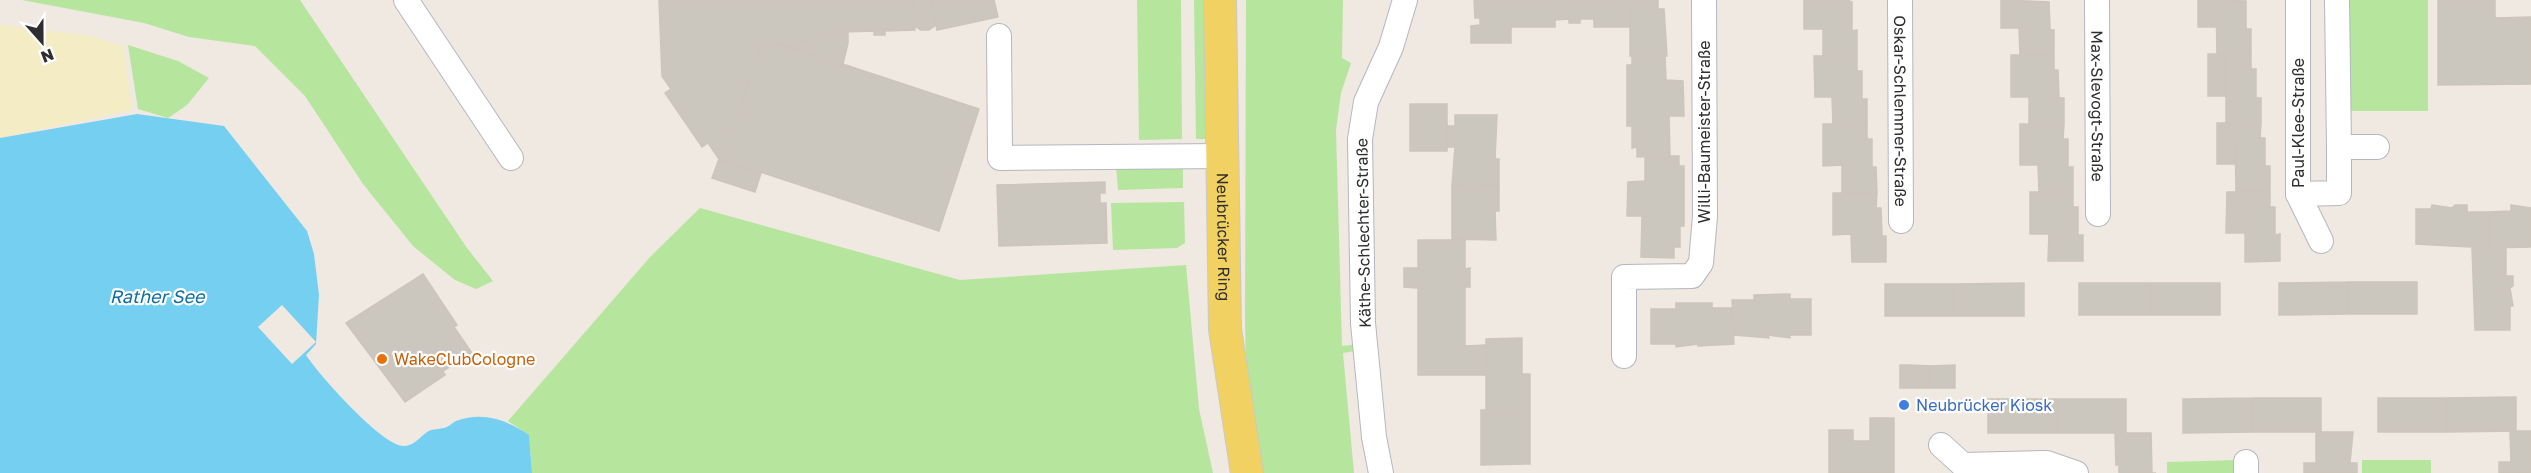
<svg xmlns="http://www.w3.org/2000/svg" width="2531" height="473" font-family="'Golos Text',sans-serif">
<rect width="100%" height="100%" fill="#efe9e1"/>
<path fill="#b6e59e" d="M22,0h278l167,248 26,33 -17,8 -21,-9 -42,-34 -50,-62 -58,-88 -50,-50 -66,-9 -45,-14z
M1137,0h44l1,139 -43,1z
M1194,0h12v139h-10z
M1246,0h97l-1,58 9,5 -10,30 -5,37 6,216 19,-2v6l-18,3 11,120h-96l-12,-97 -1,-59z
M2347,0h81v111h-80z
M128,45l50,16 31,17 -22,27 -19,13 -30,-9z
M1183,164v24l-65,2 -2,-25z
M1184,202l1,41 -8,5 -64,2 -2,-47z
M700,208l260,72 226,-15 13,144 14,64h-681l-3,-38 -21,-14 143,-165z
M2237,460v13h-70v-11z
M2362,460h69v13h-69z"/>
<path fill="#f3ecc5" d="M0,25l86,10 38,11 8,64 -132,28z"/>
<path fill="#75cff0" d="M137,114l87,12 83,105 7,23 5,41 -3,49 -10,11c12,19 77,92 98,91 12,0 17,-12 27,-16 4,-1 9,-1 13,-2 5,-1 8,-5 12,-7 28,-10 50,-1 73,14l3,38h-532v-335z"/>
<path fill="#efe9e1" d="M282,305l34,37 -24,22 -34,-37z"/>
<path fill="#cbc7bf" stroke="#cbc5ba" stroke-width="1.5" d="M659,0h255l1,30 -30,1v4h-11v-4l-29,1v-4h-8v11l-36,2 -3,9 -34,-12 -40,122 -5,-1 -11,-16 -6,4 -37,-54 6,-4 -9,-13z
M914,0h17l5,25 -7,5h-8l-6,-4z
M931,0h63l4,17 -61,13z
M1474,0h78v27h-41v16h-40v-17l9,-1v-7h-5z
M1552,0h78v27h-36v-8h-14v4h-11v-4l-14,1v7h-3z
M1630,0h28v9h6l3,47h-37z
M1804,0h43l5,2v29l5,-1v26h-34v-27h-19z
M2001,0l48,2 1,28h4v25h-34l-1,-27h-18z
M2198,0h18v27h-18z
M2216,0l30,1v28h5v25h-34z
M2438,0h57v18l36,-1v67l-93,1z
M837,28h8v4h3v11l-5,21 -45,-14 3,-9 36,-2z
M764,38l215,71 -40,122 -215,-71z
M2208,54h18v42h-18z
M2226,54h25v15h5v29h5v25h-35z
M2011,55h43v15h4l1,28h5v26h-35v-27h-18z
M1632,56h33l1,24 17,1 1,35h-15l1,40 -33,1v-10l-5,1v-22h-5v-61h5z
M1814,56h43v15h5v28h5v25h-34l-1,-27h-17z
M1410,104h37v47h-37z
M1455,115h42l-2,44h4v26l-47,1 3,-39h-8v-21h8z
M2217,123h18v41h-18z
M2235,123h26l-1,15h5v28h5v25h-34z
M1823,124h44v15h5v28h4l1,26h-35v-28l-19,1z
M2020,124h44l-1,15h5v28h5v25h-34l-1,-27h-18z
M1645,156h34v10h5v60h-4v21h-6v11l-33,-1 1,-41h-15l1,-34 17,-1z
M719,159l42,14 -6,19 -43,-14z
M1105,182v11h-5v10h6l1,40 -108,3 -2,-61z
M1499,185v26h-4l1,29 -44,-1v-53z
M2270,191v16h5v28l5,-1v27l-35,1v-70z
M2030,192h43v15h5v28h5v26h-35l1,-27h-19z
M2227,192h18v41h-19z
M1833,193h44l-1,15h5l1,28h4v26h-34l-1,-28 -18,1z
M2432,205l20,3 3,-3h12v7h22v36l-73,-4v-35h15z
M2511,205l20,3v39l-42,1v-36l22,-1z
M1418,240h47v29l5,-1v19h-5v59l21,-1v30h-68v-87l-14,-1v-19h14z
M2472,248h34v28h7v10l-3,2 3,18h-3v24h-35z
M423,274l34,51 -3,2 18,26 -29,18 2,4 -40,27 -59,-79z
M2347,282l1,32 -69,1v-32z
M2347,282h70v32h-69z
M2024,283v33h-70v-32z
M2079,283h72v32h-72z
M2151,283h69v32h-69z
M1885,284h69v32h-69z
M1790,294v5h21v36h-21v3l-22,-3 1,3 -35,-3 -2,-35h22v-5z
M1676,303h36v5h20l2,36 -36,2v-2l-22,3v-3h-25v-35h25z
M1522,338v36h8v36h-44v-71z
M1900,365h12v23h-12z
M1912,365l18,1v22h-18z
M1955,365v23h-25v-22z
M2516,397v34l-69,1v-34z
M2252,398v34l-69,1v-34z
M2252,398h69v34h-69z
M2378,398h69v34h-69z
M1988,399h69v34h-69z
M2057,399h69v34h-69z
M1481,410h49v54l-49,1z
M1870,418h24v55h-65v-43h24v11h17z
M2510,431h21v42h-32v-11h12z
M2316,432h37l-3,31h7v10h-53v-10h12z
M2115,433h36l1,40h4h-37v-8h-3z"/>
<g fill="none" stroke-linecap="round" stroke-linejoin="round">
<g stroke="#b4b7c1" stroke-width="26">
<g id="minor">
<path d="M406,0l105,158"/>
<path id="s1" d="M1900,0l1,221"/>
<path id="s2" d="M2097,0l1,214"/>
<path d="M2298,0v194l23,47"/>
<path d="M2337,0l2,147h38"/>
<path d="M999,36l1,122 223,-2"/>
<path d="M2298,194l41,-1v-46"/>
<path d="M1624,356v-79l68,-1 9,-13 4,-47 -1,-216"/>
<path d="M1941,445l22,20 84,-2 29,10"/>
<path d="M2246,462v11"/>
<path d="M1381,473l-7,-36 -11,-114 -3,-184 6,-37 25,-55 14,-47"/>
</g>
</g>
<g stroke="#c9c9c9" stroke-width="34">
<g id="major">
<path id="s3" d="M1220,0l5,329 22,144"/>
</g>
</g>
<use href="#minor" stroke="#fff" stroke-width="24"/>
<use href="#major" stroke="#f2d163" stroke-width="32"/>
</g>
<circle fill="#e8710a" stroke="#fff" stroke-width="2" cx="382" cy="359" r="6"/>
<circle fill="#3f7fe0" stroke="#fff" stroke-width="2" cx="1904" cy="405" r="6"/>
<g text-anchor="middle" stroke-width="4.5" stroke-linejoin="round" paint-order="stroke">
<g font-size="16" fill="#2e2e2e" stroke="#fff">
<text dy="6" stroke="none"><textPath href="#s2" startOffset="106">Max-Slevogt-Straße</textPath></text>
<text dy="6" stroke="none"><textPath href="#s1" startOffset="111">Oskar-Schlemmer-Straße</textPath></text>
<text transform="translate(2298 123) rotate(-90)" y="6">Paul-Klee-Straße</text>
<text transform="translate(1704 132) rotate(-90)" y="6">Willi-Baumeister-Straße</text>
<text transform="translate(1363 233) rotate(-91)" y="6">Käthe-Schlechter-Straße</text>
<text dy="6" stroke="none"><textPath href="#s3" startOffset="237">Neubrücker Ring</textPath></text>
</g>
<g font-size="16" fill="#c56008" stroke="#fff" text-anchor="start">
<text x="394" y="365">WakeClubCologne</text>
</g>
<g font-size="16" fill="#366cbe" stroke="#fff" text-anchor="start">
<text x="1916" y="411">Neubrücker Kiosk</text>
</g>
<g font-size="18" font-style="italic" fill="#0d6fa3" stroke="#fff">
<text x="157" y="303">Rather See</text>
</g>
</g>
<g transform="translate(42 42) rotate(159)" stroke="#ffffff" stroke-width="4.5" paint-order="stroke">
<path d="M0-4.5L10 22L0 15L-10 22Z" fill="#2e2e2e"/>
<text y="-9" font-size="16" font-weight="bold" text-anchor="middle" fill="#2e2e2e">N</text>
</g>
</svg>
